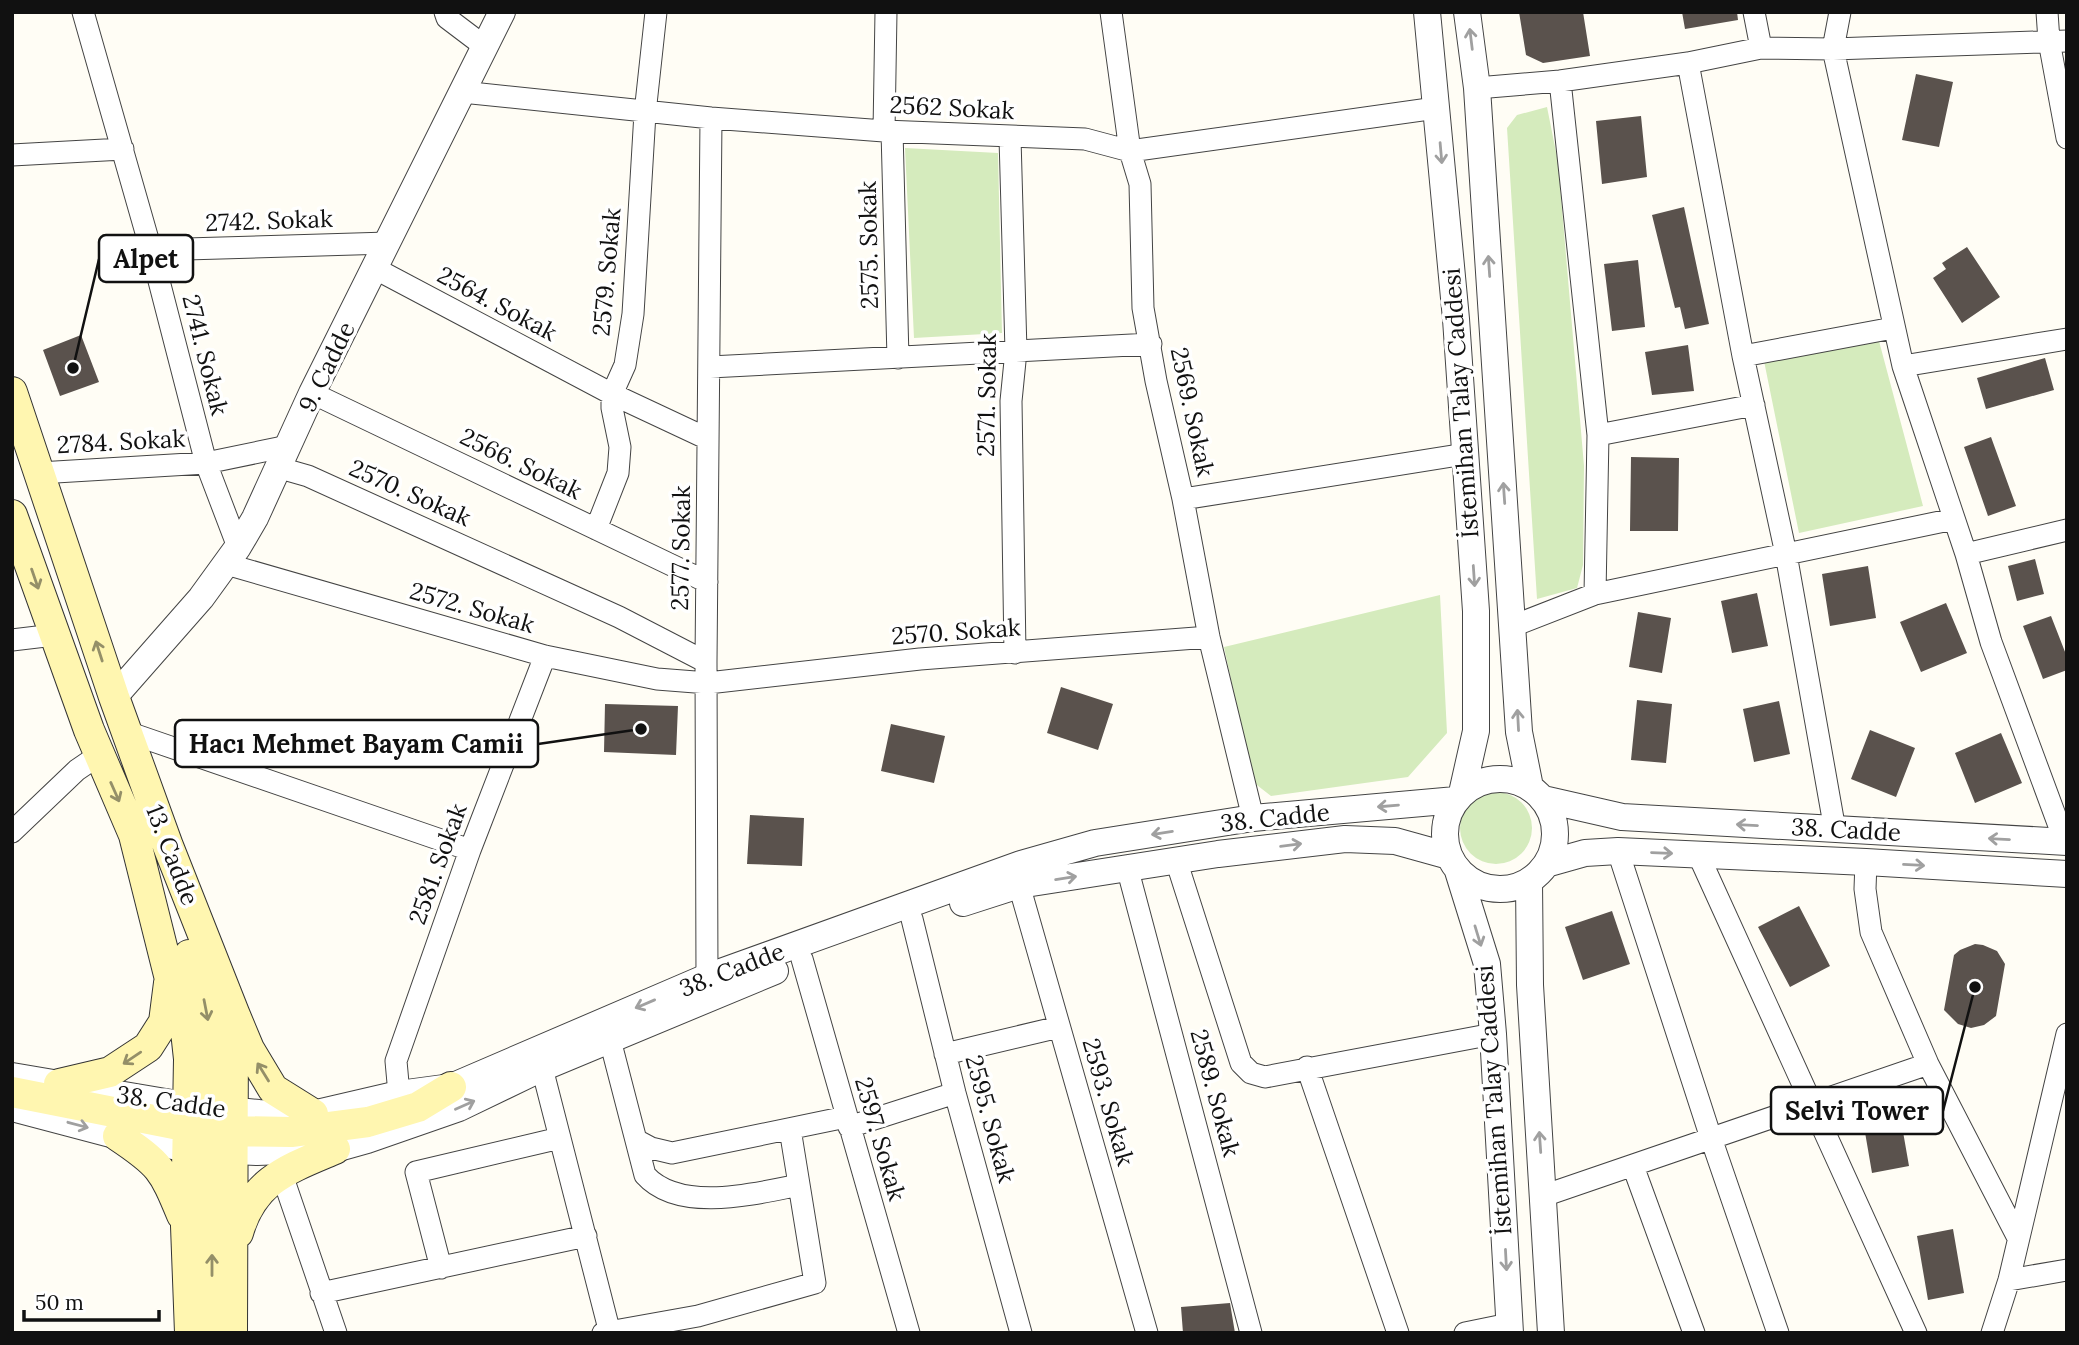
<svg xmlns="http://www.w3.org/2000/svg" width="2079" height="1345" font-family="Lora,serif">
<rect width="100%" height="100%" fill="#fffdf5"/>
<path fill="#d5ebbd" d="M1547,107l11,55 26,304 -1,99 -6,23 -40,11 -30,-471 10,-13z
M905,148l93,5 4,180 -88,5z
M1879,341l44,165 -124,27 -35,-172z
M1440,595l7,138 -39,44 -137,19 -18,-14 -29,-135z
M1460 828a36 36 0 1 1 72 0a36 36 0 1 1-72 0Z"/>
<path fill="#5a524d" d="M1519,12h64l7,44 -47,7 -17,-8z
M1682,12h55l1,8 -53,9z
M1916,74l37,8 -14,65 -37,-7z
M1641,116l6,61 -45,7 -6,-63z
M1684,207l25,117 -24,5 -5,-22 -5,1 -23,-93z
M1967,247l33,50 -38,26 -29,-45 13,-9 -4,-6z
M1638,260l7,67 -33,4 -8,-67z
M81,335l18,47 -39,14 -17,-46z
M1688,345l6,46 -42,4 -7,-43z
M2045,358l9,32 -68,19 -9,-31z
M1991,437l25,69 -28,10 -24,-69z
M1631,457l48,1 -1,73h-48z
M2035,559l9,35 -27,7 -9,-35z
M1868,566l8,52 -46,8 -8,-52z
M1757,593l11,53 -36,7 -11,-52z
M1946,603l21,50 -46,19 -21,-50z
M1638,612l33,6 -9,55 -33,-6z
M2051,616l16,41v13l-24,9 -20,-53z
M1061,687l52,17 -15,46 -51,-17z
M1637,700l35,4 -6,59 -35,-3z
M1779,701l11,53 -36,8 -11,-53z
M605,704l73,2 -2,49 -72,-3z
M891,724l54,12 -11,47 -53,-12z
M1870,730l45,18 -19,49 -45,-18z
M2001,733l21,50 -47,20 -20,-50z
M750,815l54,3 -2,48 -55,-2z
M1799,906l31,60 -40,21 -32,-60z
M1612,911l18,53 -47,16 -18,-53z
M1975,944l8,1 14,6 8,13 -9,52 -12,9 -13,3 -13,-4 -14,-14 10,-55 6,-5z
M1898,1103l11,63 -37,7 -11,-64z
M1953,1229l11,64 -36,7 -11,-64z
M1230,1303l5,30h-52l-2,-26z"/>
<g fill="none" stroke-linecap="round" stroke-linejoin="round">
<g stroke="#444" stroke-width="23">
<path id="minor" d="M83,12l68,238 55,213 32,84
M445,12l2,6 37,28
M1111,12l19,139 10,33 3,124 13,73 27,118 26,138 44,181
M1754,12l7,36
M2047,12l2,29 18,97
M1688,63l55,293 43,198 49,276
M1560,81l38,354 -3,159
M1477,88l83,-7 128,-18 73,-15 72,1 7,-37
M462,92l249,26 173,13 201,8 45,12 306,-43
M884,131l2,-119
M892,131l6,227
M1010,138l6,213 -5,50 4,252
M12,155l111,-6
M151,250l237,-7
M376,269l236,125 96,45
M1743,356l150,-28
M1903,366l164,-27
M710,367l441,-23
M312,393l395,189
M1598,435l156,-30
M280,468l28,8 311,141 87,45
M39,473l167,-10 82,-17
M1183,499l282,-45
M596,529l22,-56 2,-26 -8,-39v-14l13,-29 8,-51 12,-201 11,-101
M1966,554l101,-24
M226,564l319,92 112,23 51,4 212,-24 289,-22
M1513,626l82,-32 359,-75
M12,640l42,-5
M127,732l343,118
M12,832l65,-62 22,-15
M2065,842l-74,-200 -25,-88 -63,-188 -70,-317 234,-8
M1618,851l93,287 67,195
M1698,854l218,479
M1176,860l65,203 10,10 14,4 228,-43
M1866,862l-1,27 6,43 57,132 90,174
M1127,867l124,466
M1019,885l128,448
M912,919l43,174 66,240
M802,959l107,374
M707,977l-1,-315 5,-544
M610,1040l35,135c34,38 109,19 154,10
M945,1054l114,-27
M1307,1067l91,266
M542,1068l68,265
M399,1094l-3,-33 74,-211 75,-194
M849,1127l106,-34
M636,1140l15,8 21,5 174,-36
M1633,1166l61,167
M281,1172l55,161
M1543,1196l385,-132
M441,1268l-25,-96 144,-34
M2009,1280l58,-10
M321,1293l265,-57
M603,1333l95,-17 117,-33 -25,-154
M1465,1333l44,-9
M1992,1333l17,-53 58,-246"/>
</g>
<g stroke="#444" stroke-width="28">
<path id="tertiary" d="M1427,12l29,307 20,292v120l-14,62
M1467,12l10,76 42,644 11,55
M114,697l87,-99 37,-51 17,-29 57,-125 190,-381
M1445 834a55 55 0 1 1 110 0a55 55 0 1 1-110 0Z
M1543,799l79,18 445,25
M1546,864l39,-11 33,-2 248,11 201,12
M1458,871l29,93 6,70 17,299
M1529,882l1,103 21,348
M963,903l56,-18 199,-31 127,-15 50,2 54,15
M12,1076l177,30 70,7 54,1 86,-20 52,-7 256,-110 314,-113 74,-21 158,-25 203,-18
M12,1108l106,28 71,13 68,3 78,-3 32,-9 92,-32 83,-40 233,-97"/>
</g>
<g stroke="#333" stroke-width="32">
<path id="secondary" d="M12,392l102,305 54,149 66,167 15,36 24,40 40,25
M12,515l77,215 45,105 36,144 15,43 4,37 -3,167 4,107
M189,955l12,30 9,50 3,298
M59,1084l51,-12 38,-25 16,-25 5,-39
M12,1092l177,35 43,4 59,1 77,-10 50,-15 33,-20
M118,1136c42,28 45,33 64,79
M238,1233c15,-53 50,-64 97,-84
M232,1333l1,-308"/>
</g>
<use href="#minor" stroke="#fff" stroke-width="21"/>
<use href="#tertiary" stroke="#fff" stroke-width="26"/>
<use href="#secondary" stroke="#fff6b0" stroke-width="30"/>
</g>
<defs><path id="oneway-shaft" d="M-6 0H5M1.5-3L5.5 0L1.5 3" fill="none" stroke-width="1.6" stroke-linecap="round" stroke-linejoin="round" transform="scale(1.75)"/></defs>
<g stroke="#a0a0a0">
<use href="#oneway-shaft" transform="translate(1471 39) rotate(-97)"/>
<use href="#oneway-shaft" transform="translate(1441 153) rotate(85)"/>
<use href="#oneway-shaft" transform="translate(1489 266) rotate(-94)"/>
<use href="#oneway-shaft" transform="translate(1504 493) rotate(-94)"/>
<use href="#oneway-shaft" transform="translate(1474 576) rotate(86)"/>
<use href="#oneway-shaft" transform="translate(1518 720) rotate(-93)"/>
<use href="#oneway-shaft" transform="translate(1388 806) rotate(175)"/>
<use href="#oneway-shaft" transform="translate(1747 825) rotate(-177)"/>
<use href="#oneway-shaft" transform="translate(1162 833) rotate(171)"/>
<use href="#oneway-shaft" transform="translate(1999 839) rotate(-177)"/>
<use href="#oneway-shaft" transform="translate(1291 845) rotate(-7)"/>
<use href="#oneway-shaft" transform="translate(1662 853) rotate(2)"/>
<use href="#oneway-shaft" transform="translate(1914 865) rotate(3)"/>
<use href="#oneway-shaft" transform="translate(1066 878) rotate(-9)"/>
<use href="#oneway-shaft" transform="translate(1478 936) rotate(73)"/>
<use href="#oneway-shaft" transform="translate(645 1004) rotate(157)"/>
<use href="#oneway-shaft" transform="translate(465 1105) rotate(-24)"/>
<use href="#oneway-shaft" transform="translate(78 1125) rotate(15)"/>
<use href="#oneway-shaft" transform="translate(1540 1142) rotate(-94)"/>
<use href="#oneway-shaft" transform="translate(1506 1260) rotate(87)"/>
</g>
<g stroke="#948f68">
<use href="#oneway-shaft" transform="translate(35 579) rotate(71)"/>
<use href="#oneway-shaft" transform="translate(99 651) rotate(-108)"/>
<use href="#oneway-shaft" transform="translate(115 792) rotate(66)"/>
<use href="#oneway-shaft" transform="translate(206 1010) rotate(79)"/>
<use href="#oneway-shaft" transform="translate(132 1058) rotate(146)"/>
<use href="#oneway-shaft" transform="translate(263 1072) rotate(-122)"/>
<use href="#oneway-shaft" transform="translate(212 1265) rotate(-90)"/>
</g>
<g text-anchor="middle" stroke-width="7" stroke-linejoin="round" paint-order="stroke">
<g font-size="24" fill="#111" stroke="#fff">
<text transform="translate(952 108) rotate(3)" y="8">2562 Sokak</text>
<text transform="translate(269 221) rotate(-2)" y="8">2742. Sokak</text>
<text transform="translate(869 245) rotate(-91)" y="8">2575. Sokak</text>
<text transform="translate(607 272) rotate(-85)" y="8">2579. Sokak</text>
<text transform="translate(497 304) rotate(28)" y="8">2564. Sokak</text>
<text transform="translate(205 355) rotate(76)" y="8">2741. Sokak</text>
<text transform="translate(327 367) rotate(-64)" y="8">9. Cadde</text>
<text transform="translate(987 395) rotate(-89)" y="8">2571. Sokak</text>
<text transform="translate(1461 403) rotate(-94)" y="8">İstemihan Talay Caddesi</text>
<text transform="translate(1192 412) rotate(78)" y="8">2569. Sokak</text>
<text transform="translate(121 442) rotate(-3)" y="8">2784. Sokak</text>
<text transform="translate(521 464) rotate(26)" y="8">2566. Sokak</text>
<text transform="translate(410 493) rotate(24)" y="8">2570. Sokak</text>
<text transform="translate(681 548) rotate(-89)" y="8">2577. Sokak</text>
<text transform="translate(472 608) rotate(16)" y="8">2572. Sokak</text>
<text transform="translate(956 632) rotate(-4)" y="8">2570. Sokak</text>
<text transform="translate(1275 818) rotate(-6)" y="8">38. Cadde</text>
<text transform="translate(1846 830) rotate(3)" y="8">38. Cadde</text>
<text transform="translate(172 855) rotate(69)" y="8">13. Cadde</text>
<text transform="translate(438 864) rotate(-70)" y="8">2581. Sokak</text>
<text transform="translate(732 970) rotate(-21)" y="8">38. Cadde</text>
<text transform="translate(1215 1093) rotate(75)" y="8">2589. Sokak</text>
<text transform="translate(1494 1100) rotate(-94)" y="8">İstemihan Talay Caddesi</text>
<text transform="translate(171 1102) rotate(8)" y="8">38. Cadde</text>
<text transform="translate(1108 1102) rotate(74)" y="8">2593. Sokak</text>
<text transform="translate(990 1119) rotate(75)" y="8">2595. Sokak</text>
<text transform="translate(880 1139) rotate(74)" y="8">2597. Sokak</text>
</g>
</g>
<path fill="none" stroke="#111" stroke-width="2.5" d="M73 368L99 259M641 729L538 744M1975 987L1943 1111"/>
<g fill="#111" stroke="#fff" stroke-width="2.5">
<circle cx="73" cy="368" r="7"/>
<circle cx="641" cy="729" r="7"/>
<circle cx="1975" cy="987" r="7"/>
</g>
<g fill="#fff" stroke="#111" stroke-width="2.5">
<rect x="99" y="235" width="94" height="47" rx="7"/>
<rect x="175" y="720" width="363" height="47" rx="7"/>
<rect x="1771" y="1087" width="172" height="47" rx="7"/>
</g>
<g font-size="26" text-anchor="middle" font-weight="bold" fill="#111">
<text x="146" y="268">Alpet</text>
<text x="356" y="753">Hacı Mehmet Bayam Camii</text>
<text x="1857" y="1120">Selvi Tower</text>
</g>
<rect width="2079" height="1345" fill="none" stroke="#111111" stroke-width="28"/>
<path d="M24 1310v10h135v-10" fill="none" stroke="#111111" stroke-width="3.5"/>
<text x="35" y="1310" font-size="21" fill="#111111" stroke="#ffffff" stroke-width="5" paint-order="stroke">50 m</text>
</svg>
